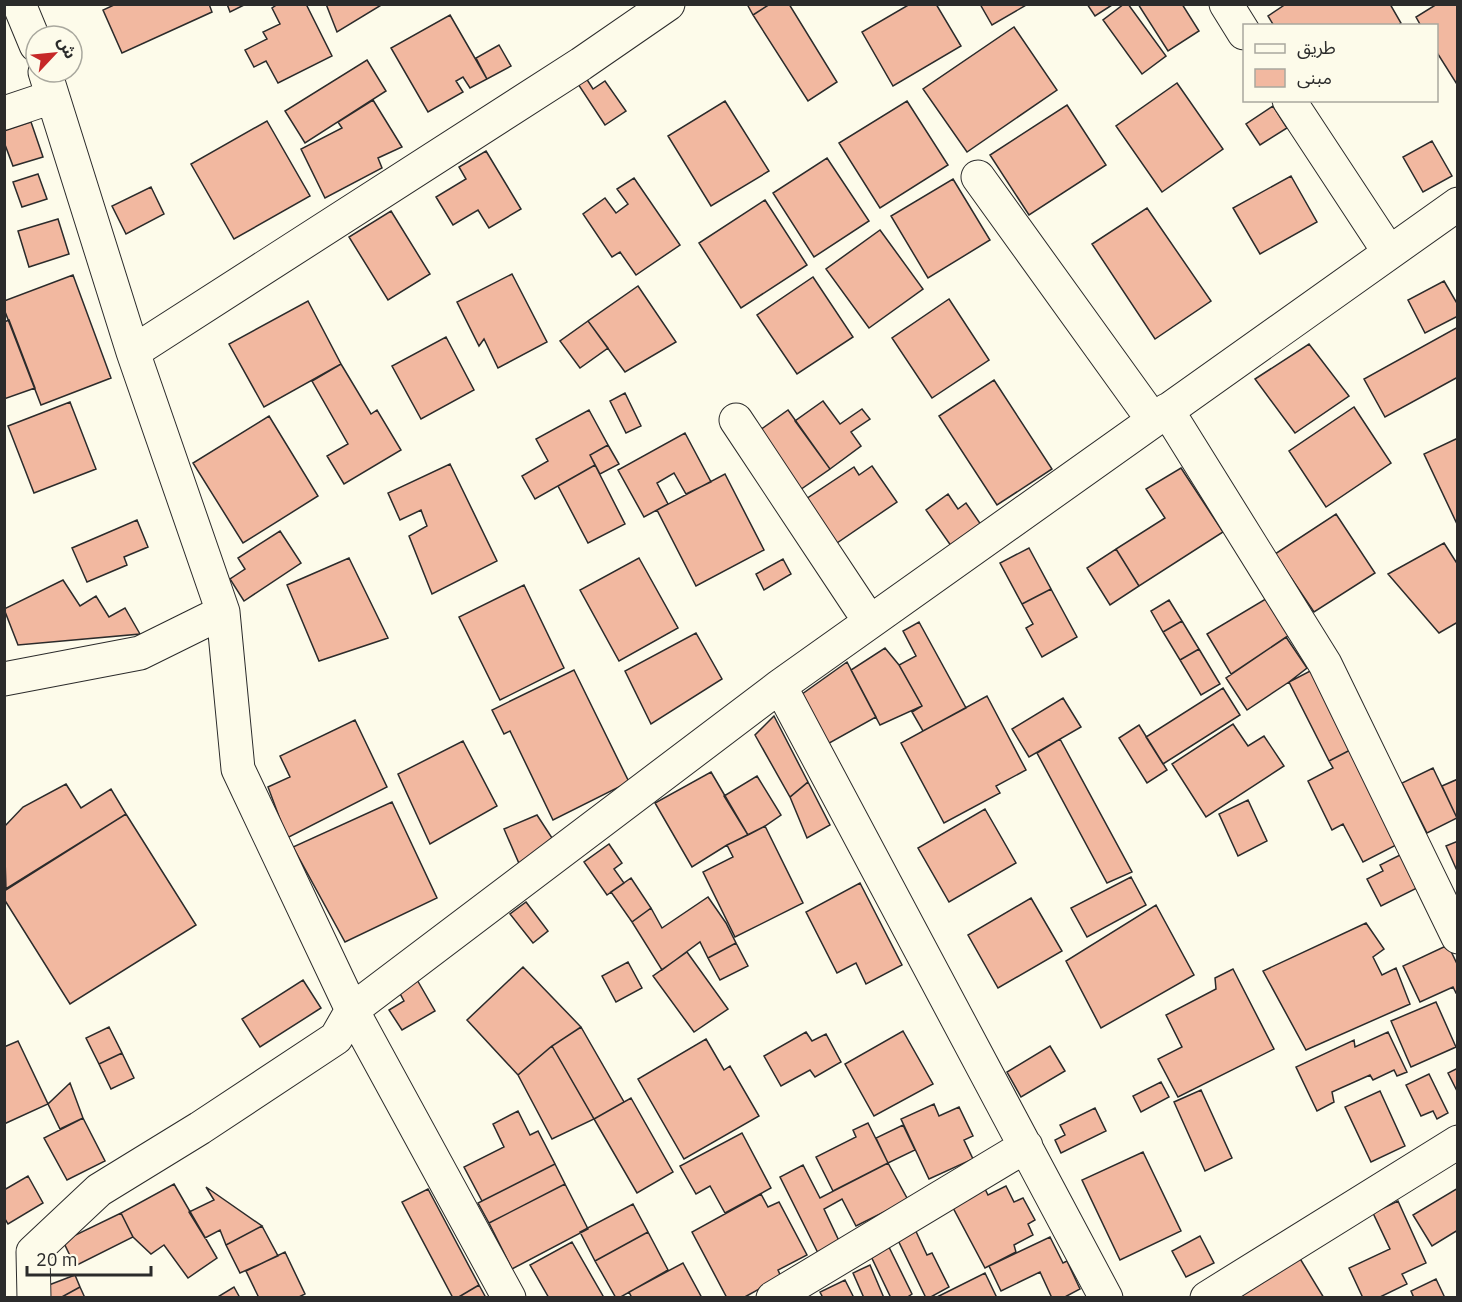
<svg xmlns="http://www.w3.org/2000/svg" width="1462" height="1302" font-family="'IBM Plex Sans','Noto Sans Arabic',sans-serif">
<rect width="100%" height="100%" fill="#fdfbea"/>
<path fill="#f2b8a0" stroke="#2b2b2b" stroke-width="1.5" d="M116,4h93l3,8 -90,41 -19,-43z
M227,4h19l-16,8z
M278,4h28l26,52 -54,27 -12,-22 -12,6 -9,-17 22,-11 -4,-7 17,-8 -8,-16z
M326,4h57l-46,28z
M747,4h23l-17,11z
M770,4h19l48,78 -29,19 -55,-86z
M910,4h26l25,42 -68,40 -31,-54z
M980,4h48l-36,21z
M1087,4h25v1l-17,11z
M1124,4h4l38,52 -24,18 -39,-54z
M1138,4h44l17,27 -31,20z
M1286,4h104l11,19 -4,3h-123l-6,-10z
M1437,4h21v82l-22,-35v-25h-15l-5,-9z
M450,15l37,64 -17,9 -7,-11 -7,4 7,11 -35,20 -37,-64z
M1014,27l43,63 -90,62 -44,-63z
M499,45l12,21 -24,13 -11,-21z
M367,60l19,31 -81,52 -20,-32z
M586,78l7,11 12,-8 21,30 -21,14 -27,-41z
M1177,83l46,66 -61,43 -46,-66z
M373,100l29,47 -24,11 4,10 -57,30 -24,-49 41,-21 -4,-6z
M725,101l44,70 -58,35 -43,-70z
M907,101l41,64 -68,43 -41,-65z
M1067,105l39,60 -77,50 -39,-60z
M1273,106l14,22 -27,17 -14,-21z
M267,121l43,75 -76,43 -43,-75z
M31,122l12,35 -30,9 -9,-24v-11z
M1432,141l20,35 -29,16 -20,-35z
M486,151l35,58 -32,19 -11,-18 -25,15 -17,-28 30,-18 -7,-12z
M827,158l42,63 -55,36 -41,-64z
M38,174l9,25 -25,8 -9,-25z
M1291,176l26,46 -57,32 -27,-46z
M634,178l46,67 -44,30 -16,-23 -8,5 -29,-43 22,-16 11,15 12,-9 -11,-15z
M953,179l37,61 -62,38 -37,-62z
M151,187l13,27 -38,20 -14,-28z
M765,200l42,65 -66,43 -42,-65z
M1147,208l64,93 -56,38 -63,-95z
M391,211l39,63 -42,26 -39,-63z
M58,219l11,35 -40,13 -11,-36z
M880,230l43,59 -54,39 -43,-59z
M512,274l35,68 -49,26 -14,-29 -5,7 -22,-44z
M73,275l38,103 -70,27 -37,-96v-8z
M813,277l40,60 -56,37 -40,-59z
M1444,281l14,24v11l-33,17 -17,-33z
M638,286l38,56 -51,30 -37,-51z
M949,299l40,61 -57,38 -40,-60z
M308,301l33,63 -77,43 -35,-63z
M9,320l26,68 -31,11v-77z
M588,321l20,27 -28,20 -20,-27z
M1458,327v50l-73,40 -21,-38z
M446,337l28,53 -53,29 -29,-53z
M1309,344l40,52 -54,37 -40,-54z
M341,364l30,50 6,-4 24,40 -57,34 -17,-28 21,-12 -36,-63z
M994,380l58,89 -55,36 -58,-89z
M625,393l16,33 -15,7 -16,-32z
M823,401l17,23 22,-15 8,10 -19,13 10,14 -31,23 -35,-48z
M70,402l26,67 -62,24 -26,-67z
M1354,407l37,56 -65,44 -37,-56z
M589,410l19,35 -18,10 5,10 -60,34 -13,-23 26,-15 -12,-22z
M788,410l42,59 -33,23 -41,-59z
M269,416l49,80 -75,47 -50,-80z
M685,433l26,49 -25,12 -12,-21 -17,10 11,21 -24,13 -26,-47z
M1458,438v86h-1l-33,-70z
M608,445l11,19 -19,10 -10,-19z
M450,464l47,97 -65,33 -23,-58 18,-10 -6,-16 -21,10 -12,-27z
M595,465l30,59 -37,19 -30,-57z
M872,466l25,36 -63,43 -31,-44 51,-34 5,8z
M1181,468l42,64 -84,54 -23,-37 49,-31 -19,-29z
M725,474l39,76 -68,36 -39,-76z
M948,494l10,15 8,-6 20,29 -30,21 -30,-43z
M1336,514l39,59 -61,39 -39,-58z
M137,520l11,27 -24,10 3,8 -40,17 -15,-34z
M280,531l21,32 -57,38 -14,-22 15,-10 -7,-11z
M1444,543l14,22v57l-19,11 -51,-59z
M1029,548l22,41 -29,15 -22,-41z
M1116,549l23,37 -29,19 -23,-37z
M349,558l39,80 -69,23 -32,-76z
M639,558l39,70 -59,33 -39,-71z
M783,559l8,15 -27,16 -8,-16z
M63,580l17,26 16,-10 13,21 16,-9 15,26 -122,11 -14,-36z
M524,585l40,83 -64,32 -41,-83z
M1051,589l26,48 -35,20 -16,-29 7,-4 -11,-20z
M1269,597l22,37 -60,40 -24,-40z
M1169,600l13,21 -19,11 -12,-21z
M1182,621l17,28 -19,11 -17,-28z
M919,622l47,86 -43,23 -11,-19 10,-6 -23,-41 17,-9 -13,-25z
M696,633l26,46 -71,45 -26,-53z
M1286,637l21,31 -18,14 -42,28 -21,-32z
M885,648l14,17 23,41 -42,19 -29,-55z
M1199,649l21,35 -19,11 -21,-35z
M847,662l29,55 -52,29 -26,-49z
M1314,669l40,79 -25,13 -40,-79z
M574,670l55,112 -76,38 -43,-89 -6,3 -12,-24z
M1223,688l17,27 -77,49 -17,-27z
M987,696l39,74 -30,16 4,7 -56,30 -43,-80z
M1063,698l18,29 -52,30 -17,-28z
M774,716l34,66 -18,15 -35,-62z
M355,720l32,67 -100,51 -19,-51 22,-10 -10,-21z
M1233,724l15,22 16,-10 20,30 -78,51 -34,-53z
M1139,725l28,45 -20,13 -28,-45z
M1060,739l72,133 -25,11 -70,-130z
M463,741l34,65 -67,38 -32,-70z
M1354,748l48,94 -39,20 -20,-38 -11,6 -24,-49 25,-13 -4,-7z
M1433,768l24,50 -30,15 -25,-50z
M711,772l37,63 -21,10 -35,22 -37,-64z
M757,776l24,39 -16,11 -17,9 -24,-39z
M1458,779v39h-1l-15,-32z
M808,782l22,43 -23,13 -17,-41z
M66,784l15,24 30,-19 15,25 -120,76 -2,-63 19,-20z
M1248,800l19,41 -29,15 -19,-42z
M392,802l45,96 -92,44 -52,-95z
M985,809l31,54 -67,39 -31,-54z
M126,814l70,111 -126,79 -66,-105v-9z
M537,815l19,29 -35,24 -17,-39z
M765,826l38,77 -68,34 -32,-65 30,-15 -6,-12z
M1458,841v32l-12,-27z
M609,844l13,19 -8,6 10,14 -17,12 -23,-33z
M1404,853l17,33 -40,20 -14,-27 16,-8 -3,-6z
M1131,877l15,28 -59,32 -16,-29z
M631,878l20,30 -19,14 -21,-30z
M860,883l42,82 -36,19 -10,-21 -19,10 -31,-61z
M708,897l18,26 10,20 -28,15 -8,-16 -38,28 -30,-48 19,-14 11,20z
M1031,898l31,53 -64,37 -30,-53z
M526,902l22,29 -15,12 -23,-29z
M1156,905l38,70 -93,53 -35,-67z
M1366,923l18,26 -11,8 9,18 14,-7 14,36 -104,46 -43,-79z
M736,943l12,23 -28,14 -12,-22z
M1448,945l10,21v26l-2,1 -3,-6 -33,15 -17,-36z
M687,952l41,57 -34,23 -41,-56z
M628,962l14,26 -26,14 -14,-26z
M523,967l58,60 -29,19 -34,29 -51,-55z
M1233,969l41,80 -96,48 -20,-38 24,-12 -16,-32 50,-26 -1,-11z
M416,978l19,33 -33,19 -13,-20 15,-9 -7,-13z
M303,980l18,28 -61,39 -18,-28z
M1436,1002l20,45 -45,20 -20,-46z
M109,1027l13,26 -23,11 -13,-26z
M581,1027l43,75 -30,17 -42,-73z
M903,1031l30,53 -59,32 -29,-52z
M806,1032l6,9 14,-7 15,28 -26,15 -5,-7 -29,16 -17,-30z
M1388,1032l19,40 -10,4 -3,-6 -21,10 -3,-5 -38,17 2,10 -17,9 -21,-44 58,-27 1,7z
M706,1039l18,31 6,-4 29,50 -75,43 -46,-80z
M18,1041l30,63 -44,20v-77z
M552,1046l42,73 -42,20 -34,-64z
M1050,1046l15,25 -44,26 -14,-25z
M122,1053l12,25 -23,11 -12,-25z
M1458,1068v25l-10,-20z
M1429,1074l19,39 -11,6 -4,-8 -12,5 -15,-31z
M1161,1082l8,15 -28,15 -8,-16z
M70,1083l13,35 -23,11 -12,-25z
M1201,1090l31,68 -27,13 -31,-69z
M1380,1091l25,55 -34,16 -26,-55z
M631,1098l42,74 -36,21 -43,-74z
M934,1104l5,12 20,-9 14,29 -9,4 9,19 -44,20 -28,-60z
M1095,1108l11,23 -45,22 -6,-13 10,-5 -5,-10z
M518,1111l12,24 8,-4 17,33 -73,37 -18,-34 40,-20 -11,-23z
M83,1118l22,43 -38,19 -23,-42z
M868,1123l20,40 -55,28 -17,-34 40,-20 -3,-7z
M903,1125l12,25 -27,13 -12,-25z
M742,1133l29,55 -46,25 -15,-27 -14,8 -16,-28z
M1143,1152l38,79 -61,29 -38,-80z
M888,1163l20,37 -52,26 -14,-27 -18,10 16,34 -22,10 -38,-76 23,-12 17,33z
M555,1164l10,20 -76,39 -11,-20z
M28,1176l15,27 -35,21 -4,-7v-27z
M174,1184l43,74 -29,20 -24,-33 -13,9 -18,-17 -12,-24z
M565,1184l23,45 -76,40 -23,-46z
M1006,1186l8,16 9,-4 12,22 -7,4 5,11 -19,10 2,7 -31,16 -34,-64 33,-17 4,8z
M206,1187l56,39 -36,19 -6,-15 -15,8 -16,-26 25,-12z
M1458,1188v42l-26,16 -19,-31z
M428,1189l51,96 -22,13h-4l-51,-96z
M761,1194l7,13 11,-5 28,53 -29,15 3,7 -38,21h-16l-35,-66z
M1398,1201l28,62 -24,11 5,10 -29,14h-15l-14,-30 41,-19 -17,-36z
M633,1204l15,28 -53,29 -15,-29z
M121,1213l12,24 -58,29 -12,-25z
M913,1225l14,30 5,-2 17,34 -20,11h-3l-31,-64z
M262,1226l16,30 -38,17 -14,-28z
M648,1232l20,38 -49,28h-3l-21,-37z
M1200,1236l14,27 -28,14 -14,-26z
M1050,1237l13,26 4,-2 13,28 -17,9h-11l-12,-26 -39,19 -12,-25z
M885,1239l27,55 -6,4h-15l-24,-50z
M572,1242l31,54 -4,2h-50l-19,-33z
M285,1252l20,42 -8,4h-38l-13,-27z
M1296,1252l28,46h-102z
M683,1263l19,35h-70l-3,-6z
M870,1265l14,33h-20l-11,-25z
M985,1273l12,25h-62z
M75,1275l5,12 -20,11h-16l-3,-10z
M1436,1279l9,19h-31l-3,-7z
M845,1280l9,18h-31l-3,-6z
M479,1285l7,13h-29z
M80,1287l5,11h-25z
M234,1287l6,11h-24z"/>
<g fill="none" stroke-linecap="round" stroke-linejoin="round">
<g stroke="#2b2b2b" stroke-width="35">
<path id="minor" d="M19,4l17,41
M1226,4l18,29
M1289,100l100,152
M4,113l48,-16
M978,177l175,243
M133,352l448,-288 87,-60
M1167,410l158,254 133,273
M736,420l134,202
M223,612l15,157 114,241 157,288
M4,679l136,-26 83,-41 -90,-260 -88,-280
M780,686l326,612
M34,1298l-1,-46 66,-62 101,-62 136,-90 16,-28 428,-324 678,-482
M773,1298l253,-152
M1207,1298l251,-156"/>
</g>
<use href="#minor" stroke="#fdfbea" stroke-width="33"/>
</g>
<rect width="1462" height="1302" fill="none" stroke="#2b2b2b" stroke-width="12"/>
<rect x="1243" y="24" width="195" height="78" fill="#fdfbea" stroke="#a9a89e" stroke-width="1.5"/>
<rect x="1255" y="44" width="30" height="9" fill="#fdfbea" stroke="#a9a89e" stroke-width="1.5"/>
<text x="1297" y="54" font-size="18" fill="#2b2b2b">طريق</text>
<rect x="1255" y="69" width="30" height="18" fill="#f2b8a0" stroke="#a9a89e" stroke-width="1.5"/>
<text x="1297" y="84" font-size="18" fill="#2b2b2b">مبنى</text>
<g transform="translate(54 54) rotate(64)"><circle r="28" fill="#fdfbea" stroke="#a9a89e" stroke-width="1.5"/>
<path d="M0-4.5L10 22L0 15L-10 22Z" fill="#c62828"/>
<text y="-9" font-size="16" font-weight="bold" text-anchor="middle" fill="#2b2b2b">ش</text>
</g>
<path d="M27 1266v9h124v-9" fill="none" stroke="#2b2b2b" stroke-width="3"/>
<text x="36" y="1266" font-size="18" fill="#2b2b2b" stroke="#fdfbea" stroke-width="4.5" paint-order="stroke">20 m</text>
</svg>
